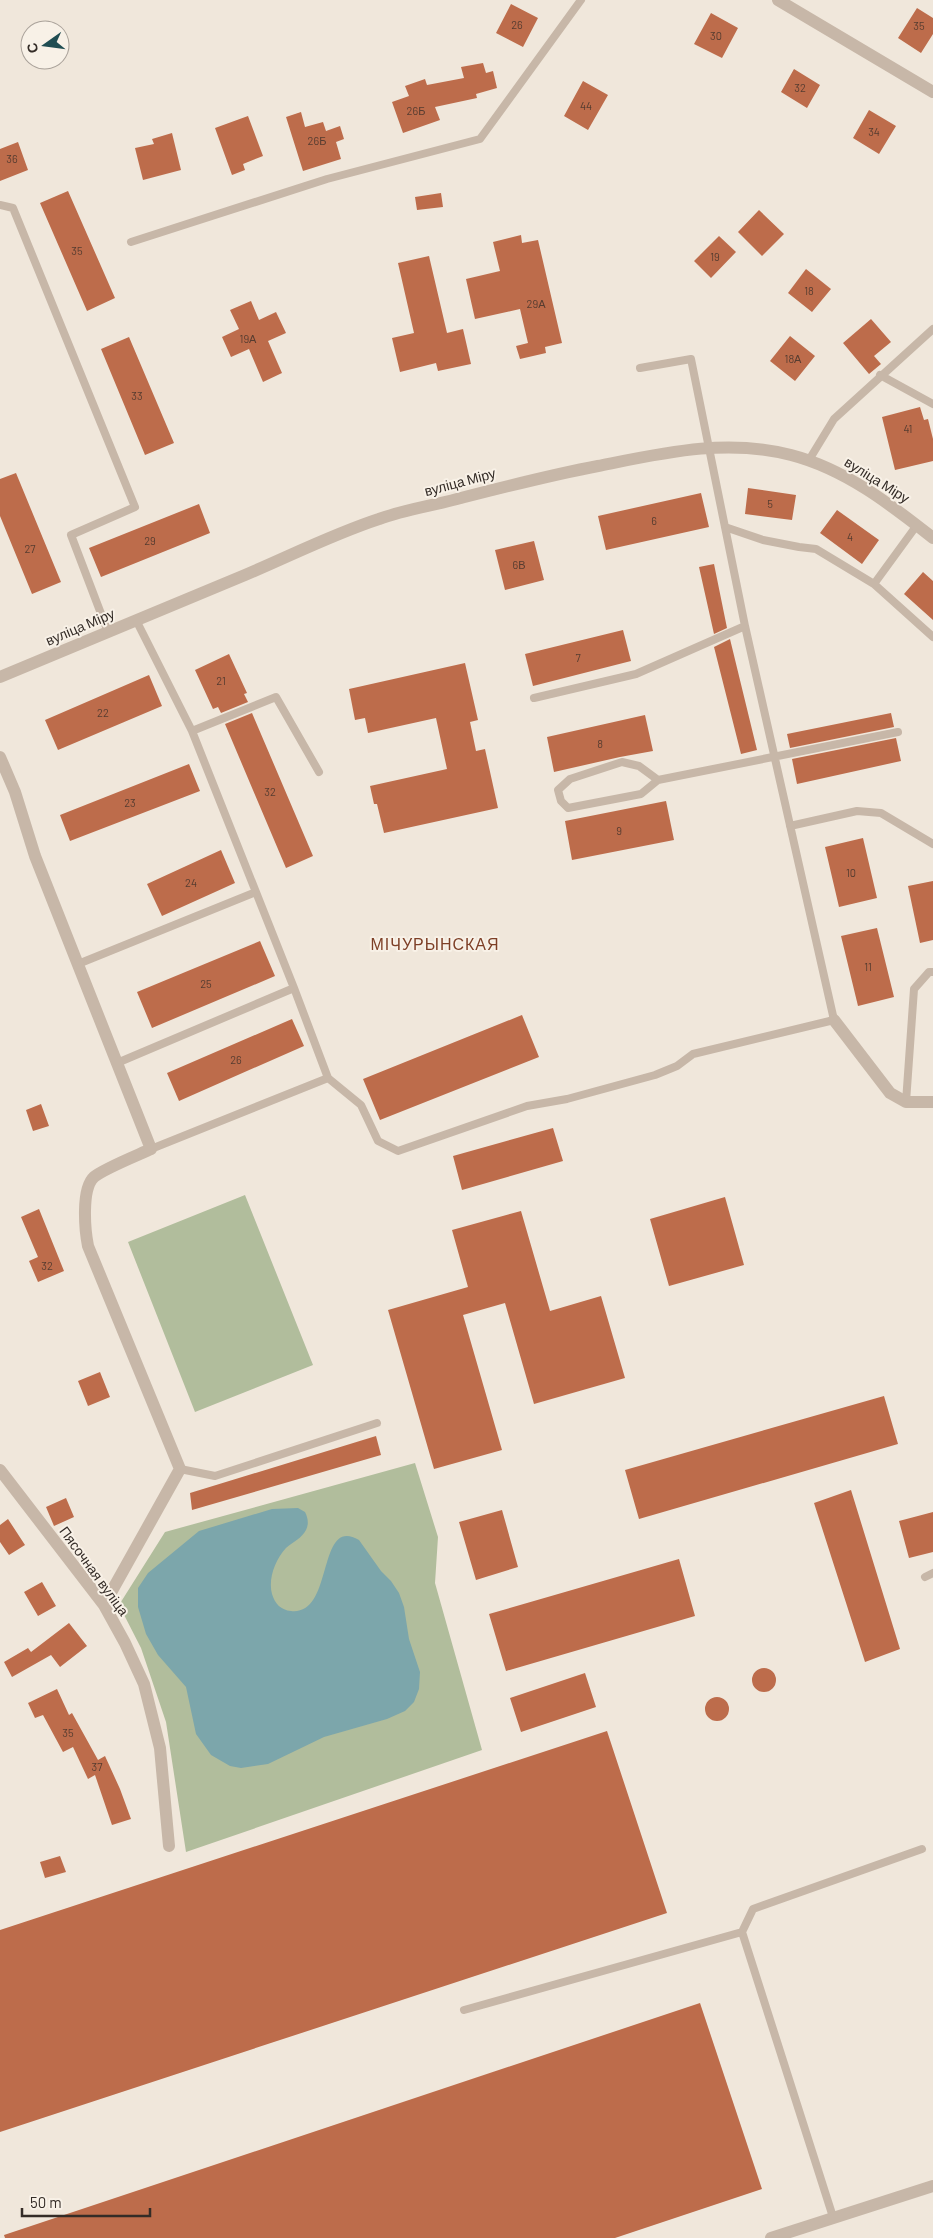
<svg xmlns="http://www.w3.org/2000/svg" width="933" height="2238" font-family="Barlow,sans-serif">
<rect width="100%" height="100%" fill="#f0e7db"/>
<path fill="#b1bd9c" d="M245,1195l68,170 -118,47 -67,-170z
M415,1463l23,74 -3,46 47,167 -296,102 -20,-130 -25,-74 -22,-43 46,-73z"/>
<path fill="#7ca6ab" d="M298,1508l7,4c3,6 4,12 1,18 -4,8 -13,12 -20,18 -11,12 -18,31 -14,46 3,10 9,16 19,17 44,5 25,-96 68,-71l22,31 10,10 8,12 5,14 5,32 11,33 -1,17 -5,13 -9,9 -18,8 -63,18 -56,27 -27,4 -11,-2 -19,-11 -15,-21 -10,-47 -28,-32 -12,-21 -8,-27v-19l10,-15 51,-42 73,-22z"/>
<path fill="#bd6c4b" d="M511,4l27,14 -15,29 -27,-14z
M917,8l16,10v16l-12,19 -23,-15z
M711,13l27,15 -16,30 -28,-14z
M483,63l3,10 7,-2 4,17 -21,6 1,4 -42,9 5,13 -37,13 -11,-31 17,-6 -4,-10 20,-7 2,6 37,-7 -3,-11z
M794,69l26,16 -13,23 -26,-16z
M583,81l25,14 -20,35 -24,-14z
M869,110l27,16 -17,28 -26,-16z
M301,112l4,15 18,-5 3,9 14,-5 4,13 -8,3 5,17 -38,12 -17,-54z
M248,116l15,40 -20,8 2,6 -13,5 -17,-47z
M172,133l9,37 -38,10 -8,-32 19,-4 -2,-5z
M18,142l10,28 -28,11v-32z
M68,191l47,107 -28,13 -47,-108z
M441,193l2,14 -26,3 -2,-13z
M759,210l25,24 -22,22 -24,-24z
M521,235l1,8 16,-3 24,103 -17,4 1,6 -26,6 -4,-13 12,-3 -8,-34 -45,10 -9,-40 34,-8 -7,-29z
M719,236l17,16 -25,26 -17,-17z
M429,256l18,77 16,-4 8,35 -33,7 -2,-8 -36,9 -8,-34 22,-5 -16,-70z
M806,269l25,20 -19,23 -24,-19z
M251,301l8,19 17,-8 10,21 -18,8 14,32 -19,9 -14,-33 -18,8 -9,-20 17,-8 -9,-19z
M871,319l20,23 -17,14 7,8 -12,10 -26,-31z
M790,336l25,20 -20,25 -25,-20z
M129,337l45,106 -29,12 -44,-106z
M920,407l4,13 4,-1 5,20v22l-38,9 -13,-53z
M16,473l45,109 -29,12 -32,-78v-37z
M748,488l48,7 -4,25 -47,-6z
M701,493l8,34 -103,23 -8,-34z
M199,504l11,29 -109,44 -12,-29z
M837,510l42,30 -17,24 -42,-31z
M534,541l10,39 -39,10 -10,-40z
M714,564l13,64 -13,6 -15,-67z
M923,572l10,9v39l-29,-26z
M623,630l8,31 -98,25 -8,-32z
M730,639l27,111 -16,4 -27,-107z
M229,654l18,39 -3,1 4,8 -27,11 -3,-6 -5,2 -18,-39z
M465,663l13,57 -8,2 6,29 9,-2 13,59 -114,25 -7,-29h-3l-4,-18 77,-17 -11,-51 -68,15 -3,-15 -10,2 -6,-31z
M149,675l13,31 -104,44 -13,-30z
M252,713l61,143 -27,12 -61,-144z
M891,713l3,14 -104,21 -3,-14z
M645,715l8,36 -33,6 -66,15 -7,-35z
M896,738l5,23 -104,23 -5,-25z
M189,764l11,27 -130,50 -10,-26z
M666,801l8,39 -102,20 -7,-39z
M863,838l14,60 -38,9 -14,-60z
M221,850l14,33 -73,33 -15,-32z
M933,881v59l-13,3 -12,-57z
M877,928l17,69 -36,9 -17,-70z
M260,941l15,35 -123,52 -15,-36z
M522,1015l17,42 -159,63 -17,-41z
M292,1019l12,27 -125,55 -12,-28z
M41,1104l8,22 -16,5 -7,-21z
M553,1128l10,33 -101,29 -9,-34z
M725,1197l19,68 -75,21 -19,-67z
M39,1209l25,62 -26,11 -9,-21 9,-4 -17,-40z
M521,1211l29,100 51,-15 24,82 -91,26 -29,-101 -42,12 39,135 -68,19 -46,-159 80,-23 -16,-57z
M100,1372l10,25 -22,9 -10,-25z
M884,1396l14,48 -259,75 -14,-49z
M376,1436l5,19 -189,55 -2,-17z
M851,1490l49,159 -35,13 -51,-159z
M66,1498l8,19 -20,9 -8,-19z
M502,1510l16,57 -42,13 -17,-58z
M933,1512v40l-24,6 -10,-37z
M8,1519l17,26 -16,10 -9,-13v-17z
M679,1559l16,57 -189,55 -17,-57z
M42,1582l14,24 -18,10 -14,-24z
M69,1623l18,23 -27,21 -9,-12 -39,22 -8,-15 24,-14 3,4z
M752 1680a12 12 0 1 1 24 0a12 12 0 1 1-24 0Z
M585,1673l11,34 -75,25 -11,-34z
M57,1689l12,26 3,-2 26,47 7,-4 15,33 11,30 -19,6 -17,-50 -7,4 -15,-32 -10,5 -20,-37 -8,3 -7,-15z
M705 1709a12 12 0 1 1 24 0a12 12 0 1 1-24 0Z
M607,1731l60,182 -667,219v-202z
M60,1856l6,16 -21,6 -5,-16z
M700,2003l62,186 -147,49h-610l-1,-3z"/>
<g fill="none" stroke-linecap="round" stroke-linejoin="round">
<path stroke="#c7b7a8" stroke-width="8" d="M0,205l13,3 122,299 -64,28 37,97
M131,242l196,-63 153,-40 101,-139
M880,375l53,29
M809,460l25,-41 99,-90
M917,525l-43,59 59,53
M725,527l38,13 36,7 17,2 58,35
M136,620l56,111 102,257 34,90 33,27 17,36 20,10 129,-45 40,-7 88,-24 22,-9 16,-12 141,-34 -89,-394 -54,-267 -51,9
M534,698l102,-24 109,-48
M192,731l84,-34 43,75
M658,780l-19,-14 -17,-4 -52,17 -12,11 3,11 7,7 73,-14 17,-14 240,-48
M790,826l67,-15 24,2 52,31
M78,964l178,-72
M117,1063l177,-75
M906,1102l8,-113 15,-17h4
M151,1149l177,-71
M180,1469l35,7 162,-53
M925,1577l8,-4
M742,1932l11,-23 169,-60
M464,2010l278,-78 91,285"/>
<path stroke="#c7b7a8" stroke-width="12" d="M778,0l155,92
M0,677c82,-34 164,-68 245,-102 45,-19 88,-41 134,-56 25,-9 52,-13 78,-20 47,-12 93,-24 141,-33 65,-13 128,-28 193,-11 54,14 99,49 142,83
M0,757l15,35 20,64 116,293c-13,6 -48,20 -57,28 -13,12 -9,54 -6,69l92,223 -76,136
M834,1020l56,73 16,9h27
M0,1470l104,135 21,38 19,41 16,64 9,98
M771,2238l162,-52"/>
</g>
<g text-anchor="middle" stroke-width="4" stroke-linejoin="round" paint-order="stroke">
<g font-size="11" fill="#563c30">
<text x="517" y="29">26</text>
<text x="919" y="30">35</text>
<text x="716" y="40">30</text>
<text x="800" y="92">32</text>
<text x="586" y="110">44</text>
<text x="416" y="115">26Б</text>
<text x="874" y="136">34</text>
<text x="317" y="145">26Б</text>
<text x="12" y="163">36</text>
<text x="77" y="255">35</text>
<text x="715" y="261">19</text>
<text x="809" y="295">18</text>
<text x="536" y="308">29А</text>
<text x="248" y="343">19А</text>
<text x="793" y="363">18А</text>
<text x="137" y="400">33</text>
<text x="908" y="433">41</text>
<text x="770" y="508">5</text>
<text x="654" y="525">6</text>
<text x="850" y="541">4</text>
<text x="150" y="545">29</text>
<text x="30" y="553">27</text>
<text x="519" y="569">6В</text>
<text x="578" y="662">7</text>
<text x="221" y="685">21</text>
<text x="103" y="717">22</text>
<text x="600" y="748">8</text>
<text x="270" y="796">32</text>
<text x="130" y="807">23</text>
<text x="619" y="835">9</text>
<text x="851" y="877">10</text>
<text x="191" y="887">24</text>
<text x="868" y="971">11</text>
<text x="206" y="988">25</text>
<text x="236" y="1064">26</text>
<text x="47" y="1270">32</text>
<text x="68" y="1737">35</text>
<text x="97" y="1771">37</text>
</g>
<g font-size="14" fill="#342c27" stroke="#f8f1e7">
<text transform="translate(877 480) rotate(32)" y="5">вуліца Міру</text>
<text transform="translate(460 482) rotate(-15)" y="5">вуліца Міру</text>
<text transform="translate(80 627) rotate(-23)" y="5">вуліца Міру</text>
<text transform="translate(94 1571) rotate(54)" y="5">Пясочная вуліца</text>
</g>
<g font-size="16" letter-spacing="1" fill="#7d3f26" stroke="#f8f1e7">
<text x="435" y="950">МІЧУРЫНСКАЯ</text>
</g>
</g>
<g transform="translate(45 45) rotate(256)"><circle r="24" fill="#f8f1e7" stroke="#aaa29a"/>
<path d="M0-4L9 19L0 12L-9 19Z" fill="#204d52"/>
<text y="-8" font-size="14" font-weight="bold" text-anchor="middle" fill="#342c27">С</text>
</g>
<path d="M22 2208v8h128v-8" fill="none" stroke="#342c27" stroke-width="2.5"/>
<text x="30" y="2208" font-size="15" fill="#342c27" stroke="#f8f1e7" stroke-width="4" paint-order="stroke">50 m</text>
</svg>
